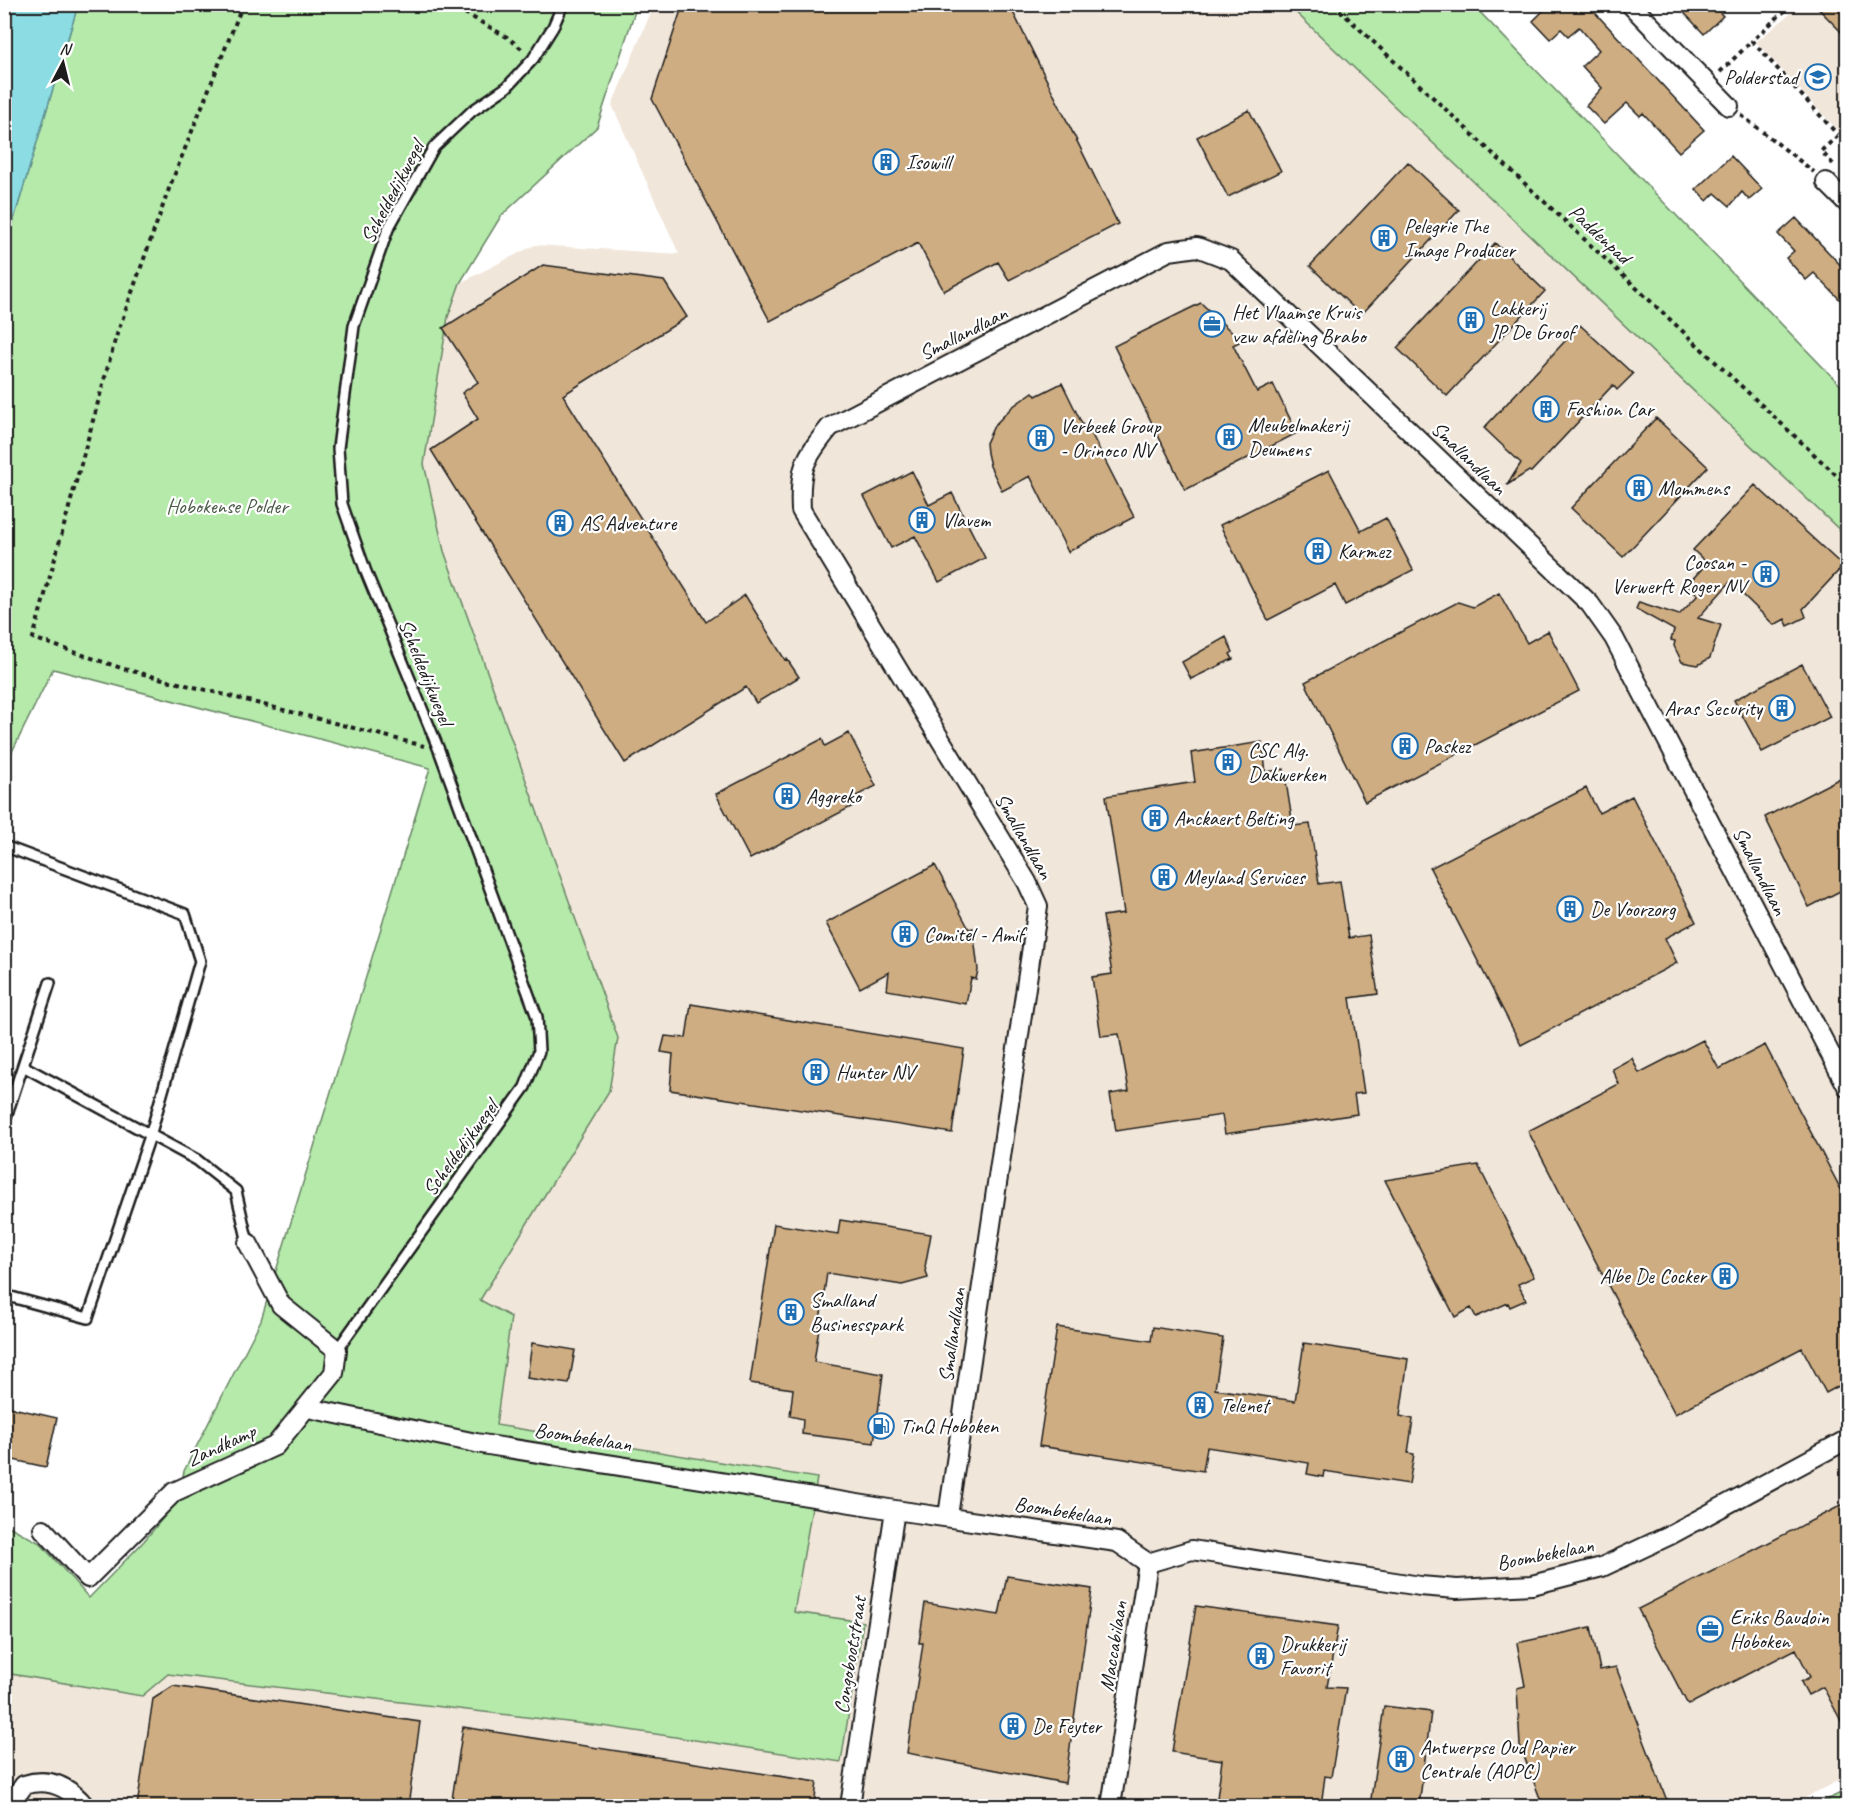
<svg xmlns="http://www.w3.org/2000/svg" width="1852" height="1811" font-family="Caveat,sans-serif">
<rect width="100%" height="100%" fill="#fff"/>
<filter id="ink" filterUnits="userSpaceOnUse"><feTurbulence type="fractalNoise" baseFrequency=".0167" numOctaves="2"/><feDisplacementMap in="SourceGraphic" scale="12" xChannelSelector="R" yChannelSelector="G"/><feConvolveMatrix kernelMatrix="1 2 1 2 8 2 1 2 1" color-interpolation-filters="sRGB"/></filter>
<g filter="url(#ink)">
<path fill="#f1e6da" d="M654,5h633l560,532v1239l-58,30h-1784l-1,-133 138,23 26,-22 441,53 232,34 22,-139 -69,-9 23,-135 -322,-53 16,-108 -31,-17 129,-209 -171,-555 -14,-72 24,-147 12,-34 75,-38 144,9 -67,-149z
M1801,5h46v120l-8,7 -83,-90z"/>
<path fill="#b5eaab" stroke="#688364" stroke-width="1.5" d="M78,5h559l-40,122 -96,89 -41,67 -12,34 -24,147 20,87 174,487 -9,53 -129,209 31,17 -15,108 321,53 -23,134 69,10 -22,140 -232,-35 -441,-53 -26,22 -137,-23v-149l35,19 49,55 55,-57 34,-41 6,-29 77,-151 169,-552 -377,-99 -48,97v-517z
M1288,5h185l374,387v145z
M1847,1790v16h-33z"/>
<path fill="#8bdde3" stroke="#5f9093" stroke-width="1.5" d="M5,4l73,1 -73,244 -1,-244z"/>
<path fill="#cfad82" stroke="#1c1c1c" stroke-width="1.5" d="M683,4h326l109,220 -109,56 -11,-18 -54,29 -26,-48 -148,78 -118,-222z
M1550,4h37l117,126 -25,22 -36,-39 -3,3 -13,-13 -23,21 -18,-18 16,-18 -20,-22 17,-16 -20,-23 -11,9 -7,-7 -11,10 -17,-18z
M1676,4h36l11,12 -19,18z
M1814,4h34v35z
M1249,110l32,61 -53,26 -31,-60z
M1731,156l31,33 -13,11 -7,-8 -12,14 -15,-13 -8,8 -11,-12z
M1408,162l51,48 -98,105 -51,-49z
M1796,218l52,55v35l-34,-35 -8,7 -20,-22 8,-7 -16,-17z
M1495,243l50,48 -98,105 -50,-48z
M543,265l121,16 23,36 -124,78 143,227 39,-27 40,65 2,-1 12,18 -43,26 -10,-16 -121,76 -194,-313 47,-31 -16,-26 16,-11 -35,-54z
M1201,303l40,38 -8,4 24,47 16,-8 24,49 -112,57 -71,-144z
M1580,325l53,49 -16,16 -4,-5 -82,87 -2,-1 -22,14 14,-22 -37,-35z
M1062,383l22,45 4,-1 46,90 -66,35 -38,-76 -28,15 -12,-25 -3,-13 -1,-10 8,-17 18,-19 21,-15 3,4z
M1656,418l52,49 -85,90 -52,-49z
M1329,470l32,61 25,-13 27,52 -68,35 -10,-20 -67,35 -48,-95z
M912,471l17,34 23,-12 33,65 -46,24 -24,-46 -24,12 -27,-52z
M1755,485l88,81 -40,43 3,8 -18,9 -3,-7 -11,6 -44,-43 -32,36 23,7 -11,33 -12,7 -16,-3 -8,-16 1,-5 -4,-1 3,-10 -38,-21 3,-7 40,13 19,-20 -11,-10 20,-22 -14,-13z
M1499,593l28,50 21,-12 31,60 -214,111 -60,-120 153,-80 15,5z
M1226,637l7,15 -3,2 3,5 -42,20 -9,-17z
M1802,664l28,53 -68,35 -28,-52z
M849,733l27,53 -24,12 3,7 -105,54 -34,-65 106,-55 3,7z
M1262,742l4,30 18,-3 9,57 17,-2 9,60 21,-3 9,57 20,-3 9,59 -28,4 14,95 -10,1 3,20 -132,20 -3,-19 -106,16 -6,-37 19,-3 -10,-57 -18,2 -9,-59 20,-3 -9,-58 21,-3 -18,-117 89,-14 -4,-29z
M1848,774v113l-39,20 -44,-90z
M1586,788l13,25 33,-17 64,126 -31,16 12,25 -156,82 -91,-177z
M935,865l34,64 4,-1 5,42 -2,9 -5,-1 -5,26 -79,-14 2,-18 -29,16 -34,-65z
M691,1004l273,45 -12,84 -282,-43 3,-36 -12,-2 4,-16 21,2z
M1703,1040l16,29 46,-24 83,158v178l-22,12 -24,-45 -127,66 -147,-283 91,-47 -7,-15 20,-11 7,15z
M1478,1165l56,112 -16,7 8,16 -16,7 -2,-4 -32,14 -5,-9 -16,9 -70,-137z
M840,1220l91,14 -6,33 3,11 -26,7 -75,-12 -13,89 69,12 -9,69 -72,-9 1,-15 -13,-3 3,-27 -43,-6 24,-159 64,10z
M1057,1327l94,14 2,-14 70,11 -8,51 80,12 9,-58 104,16 -8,57 13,3 -5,34 6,1 -5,30 -85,-13 -1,6 -16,-3 2,-11 -102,-16 -4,24 -164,-25z
M532,1343l43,7 -6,34 -42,-6z
M4,1406l53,12 -11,49 -42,-9z
M1848,1502v232l-25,-47 -15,8 -7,-13 9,-5 -14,-28 -108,56 -50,-96z
M1007,1576l85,13 -27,194 -158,-30 16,-110h-4l6,-40 74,12z
M1196,1606l142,20 -11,61 19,1 -15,89 -6,-1 -4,30h-105l6,-46 -50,-8z
M1591,1627l9,43 16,-3 53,139h-126l-23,-60 -3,-58 8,-2 -8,-43z
M173,1686l247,36 -12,84h-271l16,-107z
M1384,1706l47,6 -12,94h-49z
M463,1727l354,55 -3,24h-363z"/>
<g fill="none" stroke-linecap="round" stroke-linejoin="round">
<g stroke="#1c1c1c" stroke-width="14">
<path id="service" d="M4,846l181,68 15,47 -50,175 -62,182 -84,-23
M23,1066l174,94 39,31 12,52
M4,1123l46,-140
M337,1350l188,-263 14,-36 -2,-34 -98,-267 -73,-178 -24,-68 -4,-56 16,-122 34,-97 46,-82 38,-36 35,-24 26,-28 20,-32 10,-23"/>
</g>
<g stroke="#1c1c1c" stroke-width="22">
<path id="minor" d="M1630,4l99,102
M1826,182l22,22
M308,1408l168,35 419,67 222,32 31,21
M948,1516l90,-610 -11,-24 -226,-372c-2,-42 3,-51 29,-83l339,-176 28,-4 34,13 359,344 24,34 234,450
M43,1529l45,49 86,-86 101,-46 59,-73 3,-23 -56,-45 -33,-62
M1148,1563l44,-13 228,36 37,3 75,-4 70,-18 68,-32 178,-96
M9,1806l15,-21c25,-8 45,2 61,21
M850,1806l45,-296
M1111,1806l37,-243"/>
</g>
<path stroke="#1c1c1c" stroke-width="4" stroke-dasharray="4.5 4.5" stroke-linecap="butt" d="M243,4l-73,182 -54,151 -83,301 91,31 300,77
M449,4l58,33 16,13
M1333,4l515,482
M1792,4l-40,37 86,94
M1720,72l32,-31
M1741,115l73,57
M1833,164l-12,-13 27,-24"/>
<use href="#service" stroke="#fff" stroke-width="9"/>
<use href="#minor" stroke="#fff" stroke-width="18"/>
</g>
</g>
<defs>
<g id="school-ring" transform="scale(1.35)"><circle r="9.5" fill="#fff" stroke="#1f6fb2" stroke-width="1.5"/><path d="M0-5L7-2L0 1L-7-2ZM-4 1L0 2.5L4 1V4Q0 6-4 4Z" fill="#1f6fb2"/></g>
<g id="building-ring" transform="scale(1.35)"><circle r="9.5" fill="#fff" stroke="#1f6fb2" stroke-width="1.5"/><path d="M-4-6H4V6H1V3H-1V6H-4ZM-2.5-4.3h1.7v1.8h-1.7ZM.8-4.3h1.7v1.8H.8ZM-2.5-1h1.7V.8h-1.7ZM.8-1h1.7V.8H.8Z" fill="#1f6fb2"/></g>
<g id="office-ring" transform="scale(1.35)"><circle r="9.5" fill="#fff" stroke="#1f6fb2" stroke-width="1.5"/><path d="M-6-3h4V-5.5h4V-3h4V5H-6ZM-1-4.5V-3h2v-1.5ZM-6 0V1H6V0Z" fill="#1f6fb2"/></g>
<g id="fuel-ring" transform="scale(1.35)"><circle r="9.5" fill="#fff" stroke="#1f6fb2" stroke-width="1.5"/><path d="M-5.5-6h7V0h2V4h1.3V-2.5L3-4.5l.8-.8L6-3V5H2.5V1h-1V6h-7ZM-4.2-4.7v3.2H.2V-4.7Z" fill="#1f6fb2"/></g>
</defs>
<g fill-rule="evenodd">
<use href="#school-ring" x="1818" y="77"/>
<use href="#building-ring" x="886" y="162"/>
<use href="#building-ring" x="1384" y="238"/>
<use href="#building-ring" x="1471" y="320"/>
<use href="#office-ring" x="1212" y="324"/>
<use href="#building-ring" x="1546" y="409"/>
<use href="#building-ring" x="1229" y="437"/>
<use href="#building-ring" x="1041" y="438"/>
<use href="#building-ring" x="1639" y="488"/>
<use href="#building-ring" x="922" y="520"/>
<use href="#building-ring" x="560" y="523"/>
<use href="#building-ring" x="1318" y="551"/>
<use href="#building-ring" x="1766" y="574"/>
<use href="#building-ring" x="1782" y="708"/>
<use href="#building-ring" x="1405" y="746"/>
<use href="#building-ring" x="1228" y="762"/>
<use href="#building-ring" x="787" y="796"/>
<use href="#building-ring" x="1155" y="818"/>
<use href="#building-ring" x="1164" y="877"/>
<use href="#building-ring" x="1570" y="909"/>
<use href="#building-ring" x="905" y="934"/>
<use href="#building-ring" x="816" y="1072"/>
<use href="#building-ring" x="1725" y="1276"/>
<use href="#building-ring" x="791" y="1312"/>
<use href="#building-ring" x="1200" y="1405"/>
<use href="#fuel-ring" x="881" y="1426"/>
<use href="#office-ring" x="1710" y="1629"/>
<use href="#building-ring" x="1261" y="1656"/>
<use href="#building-ring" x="1013" y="1726"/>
<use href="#building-ring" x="1401" y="1759"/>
</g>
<g text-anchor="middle" stroke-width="4.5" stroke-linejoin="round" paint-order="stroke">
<g font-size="21" fill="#1c1c1c" stroke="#fff" text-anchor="start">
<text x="1798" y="84" text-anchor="end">Polderstad</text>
<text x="906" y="169">Isowill</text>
<text x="1404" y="233">Pelegrie The<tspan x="1404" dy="24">Image Producer</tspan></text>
<text x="1490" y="315">Lakkerij<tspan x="1490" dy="24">JP De Groof</tspan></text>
<text x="1232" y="319">Het Vlaamse Kruis<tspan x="1232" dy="24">vzw afdeling Brabo</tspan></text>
<text x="1566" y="416">Fashion Car</text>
<text x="1248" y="432">Meubelmakerij<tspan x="1248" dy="24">Deumens</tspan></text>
<text x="1060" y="433">Verbeek Group<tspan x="1060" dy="24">- Orinoco NV</tspan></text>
<text x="1658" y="495">Mommens</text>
<text x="942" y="527">Vlavem</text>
<text x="580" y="530">AS Adventure</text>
<text x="1338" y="558">Karmez</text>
<text x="1746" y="569" text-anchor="end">Coosan -<tspan x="1746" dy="24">Verwerft Roger NV</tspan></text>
<text x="1762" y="715" text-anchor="end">Aras Security</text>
<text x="1424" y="753">Paskez</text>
<text x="1248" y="757">CSC Alg.<tspan x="1248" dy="24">Dakwerken</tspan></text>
<text x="806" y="803">Aggreko</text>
<text x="1174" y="825">Anckaert Belting</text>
<text x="1184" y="884">Meyland Services</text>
<text x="1590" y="916">De Voorzorg</text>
<text x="924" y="941">Comitel - Amif</text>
<text x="836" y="1079">Hunter NV</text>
<text x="1706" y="1283" text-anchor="end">Albe De Cocker</text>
<text x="810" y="1307">Smalland<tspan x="810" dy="24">Businesspark</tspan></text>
<text x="1220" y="1412">Telenet</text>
<text x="900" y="1433">TinQ Hoboken</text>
<text x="1730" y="1624">Eriks Baudoin<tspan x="1730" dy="24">Hoboken</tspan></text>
<text x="1280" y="1651">Drukkerij<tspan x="1280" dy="24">Favorit</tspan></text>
<text x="1032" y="1733">De Feyter</text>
<text x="1420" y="1754">Antwerpse Oud Papier<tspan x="1420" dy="24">Centrale (AOPC)</tspan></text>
</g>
<g font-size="21" fill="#1c1c1c" stroke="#fff">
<text transform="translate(392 192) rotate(-62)" y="7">Scheldedijkwegel</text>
<text transform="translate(1600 234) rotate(43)" y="7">Paddenpad</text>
<text transform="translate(963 333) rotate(-27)" y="7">Smallandlaan</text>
<text transform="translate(1469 458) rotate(44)" y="7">Smallandlaan</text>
<text transform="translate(426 672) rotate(68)" y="7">Scheldedijkwegel</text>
<text transform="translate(1024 836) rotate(60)" y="7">Smallandlaan</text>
<text transform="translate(1760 871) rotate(63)" y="7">Smallandlaan</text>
<text transform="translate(460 1148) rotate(-54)" y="7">Scheldedijkwegel</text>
<text transform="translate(952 1335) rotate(-82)" y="7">Smallandlaan</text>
<text transform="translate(583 1437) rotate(9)" y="7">Boombekelaan</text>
<text transform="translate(221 1445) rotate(-25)" y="7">Zandkamp</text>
<text transform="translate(1063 1511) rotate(9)" y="7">Boombekelaan</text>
<text transform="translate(1545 1554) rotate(-11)" y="7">Boombekelaan</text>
<text transform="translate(1113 1646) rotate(-81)" y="7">Maccabilaan</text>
<text transform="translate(850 1655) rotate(-81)" y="7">Congobootstraat</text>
</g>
<g font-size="21" fill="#4a5a47" stroke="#fff">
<text x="227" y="513">Hobokense Polder</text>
</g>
</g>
<rect width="1852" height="1811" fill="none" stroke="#fff" stroke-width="24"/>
<rect x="12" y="12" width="1828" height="1787" fill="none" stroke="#1c1c1c" stroke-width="2" filter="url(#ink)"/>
<g transform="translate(63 63) rotate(7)" stroke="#ffffff" stroke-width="4.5" paint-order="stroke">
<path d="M0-4.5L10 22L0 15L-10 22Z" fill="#1c1c1c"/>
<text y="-9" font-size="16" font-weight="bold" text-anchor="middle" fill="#1c1c1c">N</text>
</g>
</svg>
